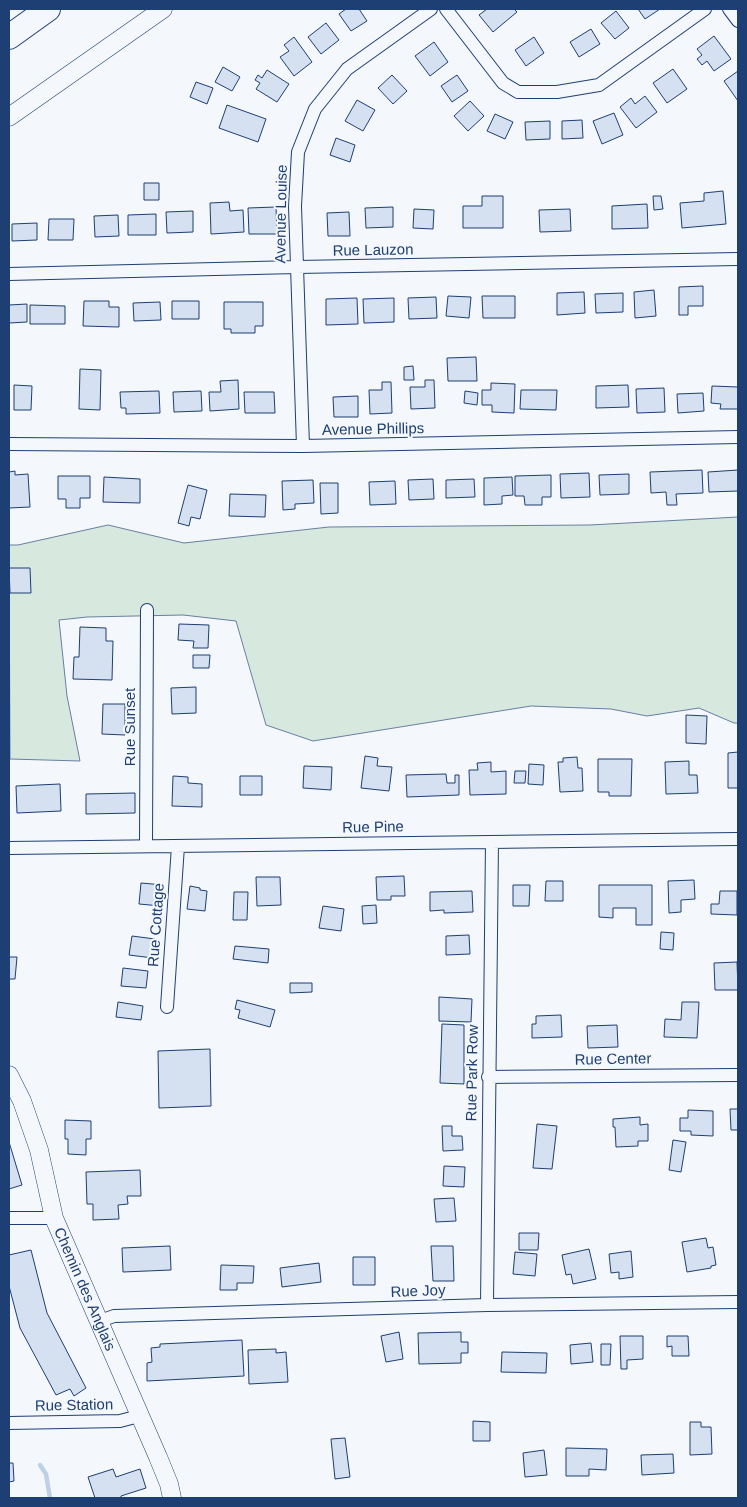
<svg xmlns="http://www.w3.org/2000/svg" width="747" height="1507" font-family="Helvetica,sans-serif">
<rect width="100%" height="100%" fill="#f4f7fb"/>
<path fill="#d7e8df" stroke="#687fa3" d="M738,517v206h-4l-35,-15 -52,8 -36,-7 -80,-3 -218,35 -47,-16 -30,-104 -53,-6 -96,2 -28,3 8,76 13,65 -70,-2 -1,-214h9l90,-20 76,18 145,-16 261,-2z"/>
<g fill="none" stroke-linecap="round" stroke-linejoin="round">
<path stroke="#bed0e5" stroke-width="4.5" d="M40,1465l6,9 4,24"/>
</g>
<path fill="#d5e0f0" stroke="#1d3f73" d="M346,9h13l8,12 -16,10 -12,-17z
M487,9h27l3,3 -24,20 -14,-17z
M638,9h22l-15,10z
M616,11l13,17 -14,11 -14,-16z
M326,23l13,17 -18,14 -13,-17z
M591,29l9,15 -21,13 -9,-15z
M714,36l17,23 -17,12 -7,-10 -5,4 -5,-6 5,-4 -5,-6z
M294,37l18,25 -18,14 -14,-19 9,-6 -5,-6z
M534,37l10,16 -18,13 -11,-16z
M434,42l14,20 -18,14 -15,-20z
M223,67l17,10 -8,14 -17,-9z
M673,69l14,20 -20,14 -14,-20z
M267,70l22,14 -12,18 -21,-13 4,-6 -5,-3 3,-5 4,3z
M738,71v30l-14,-20z
M392,75l15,16 -14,13 -15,-16z
M457,75l11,16 -16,11 -11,-16z
M196,82l17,6 -6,16 -17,-7z
M645,96l12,16 -21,16 -16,-21 11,-9 4,6z
M357,100l18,10 -12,21 -18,-10z
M470,101l14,15 -16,15 -14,-15z
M227,105l39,14 -8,23 -39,-14z
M614,113l9,22 -21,9 -9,-23z
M495,114l18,8 -8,17 -18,-8z
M582,120l1,18 -21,1v-18z
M550,121v18l-24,1 -1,-18z
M336,138l19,7 -5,17 -20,-7z
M144,183h15v17h-15z
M723,191l3,33 -44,4 -2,-25 24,-2v-8z
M482,196h21v32h-40v-22h19z
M653,196h8l2,13 -9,1z
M229,202l1,9 13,-1 1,22 -33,2 -1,-31z
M647,204l1,24 -36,1v-23z
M276,207l1,27h-28l-1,-26z
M393,207v20l-27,1 -1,-20z
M414,209l20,1 -1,19 -20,-1z
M570,209l1,22 -31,1 -1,-22z
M193,211v21l-26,1 -1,-21z
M349,212l1,24h-22l-1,-23z
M156,214v21h-28v-20z
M118,215l1,21 -24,1 -1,-21z
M49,219h25l-1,21h-25z
M37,223v17l-25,1v-17z
M703,286v20h-15v9h-9v-28z
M654,290l2,26 -21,2 -1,-26z
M584,292l1,21 -28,2v-22z
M623,293v19l-27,1 -1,-19z
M448,296l23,1 -2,21 -23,-2z
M482,296h33v22h-32z
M436,297l1,21 -28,1 -1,-21z
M357,298l1,26 -32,1v-26z
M394,298v24l-30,1 -1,-24z
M84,301h25v6h10v20l-36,-1z
M172,301h27v18h-27z
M160,302l1,18 -27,1 -1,-18z
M224,302h39v24h-8v7h-24v-4h-7z
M27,304v18l-18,1v-18z
M30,305l35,1v18h-35z
M476,357l1,24h-29l-1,-23z
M413,366l1,14h-10v-13z
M80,369l21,1 -1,40 -21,-1z
M238,380l1,29 -29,2 -1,-19h12l-1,-11z
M425,380h9l1,28 -24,1 -1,-22h15z
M382,382h9l1,31 -22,1 -1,-24h13z
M491,383l24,1 -1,29 -22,-1v-7h-10v-15h9z
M14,385l18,1 -1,24h-17z
M628,385l1,22 -33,1v-22z
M712,386l26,1v22h-18l1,-5 -10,-1z
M664,388l1,24 -28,1 -1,-24z
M521,390h36l-1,20 -36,-1z
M159,391l1,22 -34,1v-6h-5l-1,-16z
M201,391l1,20 -28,1 -1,-20z
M465,391l13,2 -1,12 -13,-2z
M244,392h30l1,21h-30z
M703,393l1,18 -26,2 -1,-19z
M358,396v21h-24l-1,-20z
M702,470l1,23 -27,1 1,11h-10l-1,-13 -15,1 -1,-21z
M738,470v21l-29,1 -1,-20z
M15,471v4l13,-1 2,33 -21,1v-36z
M589,473l1,24 -29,1 -1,-24z
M629,474v20l-29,1 -1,-20z
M551,475v22h-9v8h-17l-1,-9h-9v-20z
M58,476h32v22h-10v10h-14v-9h-8z
M104,477l36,2v24l-37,-1z
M512,477l1,18 -11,1v8l-18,1v-27z
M433,479l1,20 -25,1 -1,-20z
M474,479l1,18 -29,1v-18z
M313,480l1,23 -19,1v5l-12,1 -1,-29z
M395,481l1,23 -26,1 -1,-23z
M320,483h18v30l-17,1z
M188,485l19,5 -7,29 -9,-2 -2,9 -11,-3z
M230,494l36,1 -1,22 -36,-1z
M9,568h21l1,25h-21z
M179,624l30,1 -1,23h-15l1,-7 -16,-1z
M80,627l26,1v13h7l-1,39 -39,-1 1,-22h5z
M193,655h17l-1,13h-16z
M196,687v26l-24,1 -1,-26z
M103,704h22v31l-23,-1z
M686,715l21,1 -1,28 -20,-1z
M738,752v36h-10v-35z
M365,756l13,2 -1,8 15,1 -3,24 -28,-3z
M577,757l1,11h4l1,23 -23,1 -2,-30h5v-4z
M598,759h34l-1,37h-22v-4h-11z
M689,761v14h8l1,18 -32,1 -1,-32z
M491,762v10l15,-1v23l-36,1 -1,-25h9l-1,-7z
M529,764l15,1 -1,20 -15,-1z
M304,766l28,1 -1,23 -28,-2z
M515,771h11l-1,12h-11z
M446,774l1,9h8v-8h4v20l-52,2 -1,-22z
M173,776l15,1v6l14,1v23l-30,-1z
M240,776h22v19h-22z
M60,784l1,27 -44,2 -1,-27z
M135,793v20l-49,1v-20z
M404,876l1,20h-14v4h-14l-1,-23z
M256,877h24l1,28 -24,1z
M694,880l1,19 -14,1v12l-12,1 -1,-32z
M546,881h17v20h-18z
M141,883l23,2 -3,21 -22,-2z
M513,885h17l-1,21h-16z
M599,885h53v40h-16v-17h-23v10l-14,-1z
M190,886l10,2v2l7,1 -2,20 -18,-2z
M472,891l1,21 -29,1v-3l-14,1v-19z
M720,891h17v24l-26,-1v-10h8z
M234,892h14l-1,28h-14z
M376,905l1,18 -14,1 -1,-18z
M323,906l21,3 -3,22 -22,-3z
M661,932l13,1 -1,17 -13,-1z
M469,935l1,19 -24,1v-19z
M132,936l23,3 -2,19 -24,-3z
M235,946l34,3 -1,14 -35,-4z
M9,957h8l-2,22h-6z
M737,962l1,28h-23l-1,-27z
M123,968l25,3 -2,17 -25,-2z
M290,983h22v9l-22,1z
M439,997l33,2 -1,23 -32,-1z
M237,1000l38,10 -5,17 -32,-9 2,-8 -5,-1z
M118,1002l25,4 -2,14 -25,-3z
M682,1002h17l-2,36 -33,-1 1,-18 16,1z
M561,1015l1,22 -30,1v-14h4v-8z
M442,1024l22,1v59l-24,-1z
M617,1025l1,22 -30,1 -1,-22z
M210,1049l1,57 -52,2 -1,-57z
M730,1109h8v21h-7z
M688,1110l25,1v25l-22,-1v-4h-11v-13h8z
M640,1117v8l8,-1v17h-10v5l-22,1 -1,-20h-2v-8z
M65,1120l26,1v18h-5v16l-18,-1v-15h-3z
M537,1124l20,2 -5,43 -19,-1z
M442,1126h10v10h10l1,14 -20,1z
M673,1140l13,2 -5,30 -12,-2z
M9,1142l13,43 -13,4z
M444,1166l21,1 -1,20 -21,-1z
M140,1170l1,26h-14l1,8 -10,1 1,14 -26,1v-16h-6l-1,-32z
M454,1198l2,23 -20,1 -2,-23z
M519,1233h20l-1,17h-19z
M706,1238l2,10 5,-1 3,18 -5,1v2l-24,4 -5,-30z
M170,1246l1,24 -48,2 -1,-24z
M431,1246h22l1,35h-21z
M589,1249l7,30 -23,5 -2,-10 -5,1 -4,-20z
M31,1250l16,63 39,75 -12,8 -4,-7 -14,6 -36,-67 -11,-42v-31z
M631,1251l2,26 -14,2v-7l-8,1 -2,-19z
M515,1252l22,2 -2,22 -22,-2z
M353,1257h22v28h-22z
M319,1263l2,19 -39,5 -2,-19z
M221,1265l33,1 -1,17h-16v7h-17z
M399,1332l4,27 -17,3 -5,-26z
M461,1332v10h7v11h-7v10l-42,1 -1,-31z
M620,1336h23v23l-16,1v9h-6z
M667,1336h21l1,20h-17v-10l-5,1z
M242,1340l2,36 -97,5v-18l5,-1 -1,-14 9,-1v-3z
M591,1343l2,19 -22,2 -1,-19z
M601,1344h10l-1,21h-9z
M276,1349v4l10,-1 2,30 -39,2 -1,-34z
M502,1352l45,1 -1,20 -45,-1z
M473,1421l17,1v19h-17z
M690,1422h11v5h10l1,27 -22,1z
M345,1438l5,39 -15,2 -4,-40z
M566,1448l41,1 -1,21 -17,-1v7h-23z
M544,1450l3,25 -22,2 -2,-24z
M673,1454l1,19 -32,2 -1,-20z
M9,1463h4l1,18 -5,1z
M113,1469l3,8 24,-8 6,19 -25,8v2h-26l-7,-21z"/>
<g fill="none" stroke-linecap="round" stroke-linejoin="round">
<g stroke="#1d3f73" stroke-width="14">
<path id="street" d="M446,9l57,74 15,9h39l42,-7 106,-76
M729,9l9,12
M9,274l288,-7 441,-8
M9,444l294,2 435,-9
M303,446l-8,-240 3,-54 17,-43 32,-40 84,-60
M146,845l1,-235
M9,848l729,-9
M167,1007l11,-161
M488,1077l250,-2
M9,1218h45
M487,1305l5,-463
M100,1321l14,-5 373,-11 251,-3
M9,1423l111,-2 19,-5"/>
</g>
<g stroke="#1d3f73" stroke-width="19">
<g id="secondary">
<path d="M9,117l154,-108"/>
<path id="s1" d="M9,1075l13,26 17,49 15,68 104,239 11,27 3,14"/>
</g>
</g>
<g stroke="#1d3f73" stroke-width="26">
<path id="highway" d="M9,37l39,-28"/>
</g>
<use href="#street" stroke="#f4f7fb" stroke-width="12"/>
<use href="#secondary" stroke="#f4f7fb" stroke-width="18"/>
<use href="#highway" stroke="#f4f7fb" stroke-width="24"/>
</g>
<g text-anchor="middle" stroke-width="4" stroke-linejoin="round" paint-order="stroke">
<g font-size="15" fill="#1d3f73" stroke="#f4f7fb">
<text transform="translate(281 214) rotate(-89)" y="5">Avenue Louise</text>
<text transform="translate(373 250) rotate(-1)" y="5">Rue Lauzon</text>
<text transform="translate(373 429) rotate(-1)" y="5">Avenue Phillips</text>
<text transform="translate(130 727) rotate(-90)" y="5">Rue Sunset</text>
<text transform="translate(373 827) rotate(-1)" y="5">Rue Pine</text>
<text transform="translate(156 925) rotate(-86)" y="5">Rue Cottage</text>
<text transform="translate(613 1059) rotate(-1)" y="5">Rue Center</text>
<text transform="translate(472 1073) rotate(-89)" y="5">Rue Park Row</text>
<text dy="5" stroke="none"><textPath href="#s1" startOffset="228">Chemin des Anglais</textPath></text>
<text transform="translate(418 1291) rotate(-2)" y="5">Rue Joy</text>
<text transform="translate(74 1405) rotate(-1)" y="5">Rue Station</text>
</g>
</g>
<rect width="747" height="1507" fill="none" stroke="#1d3f73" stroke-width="20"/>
</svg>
